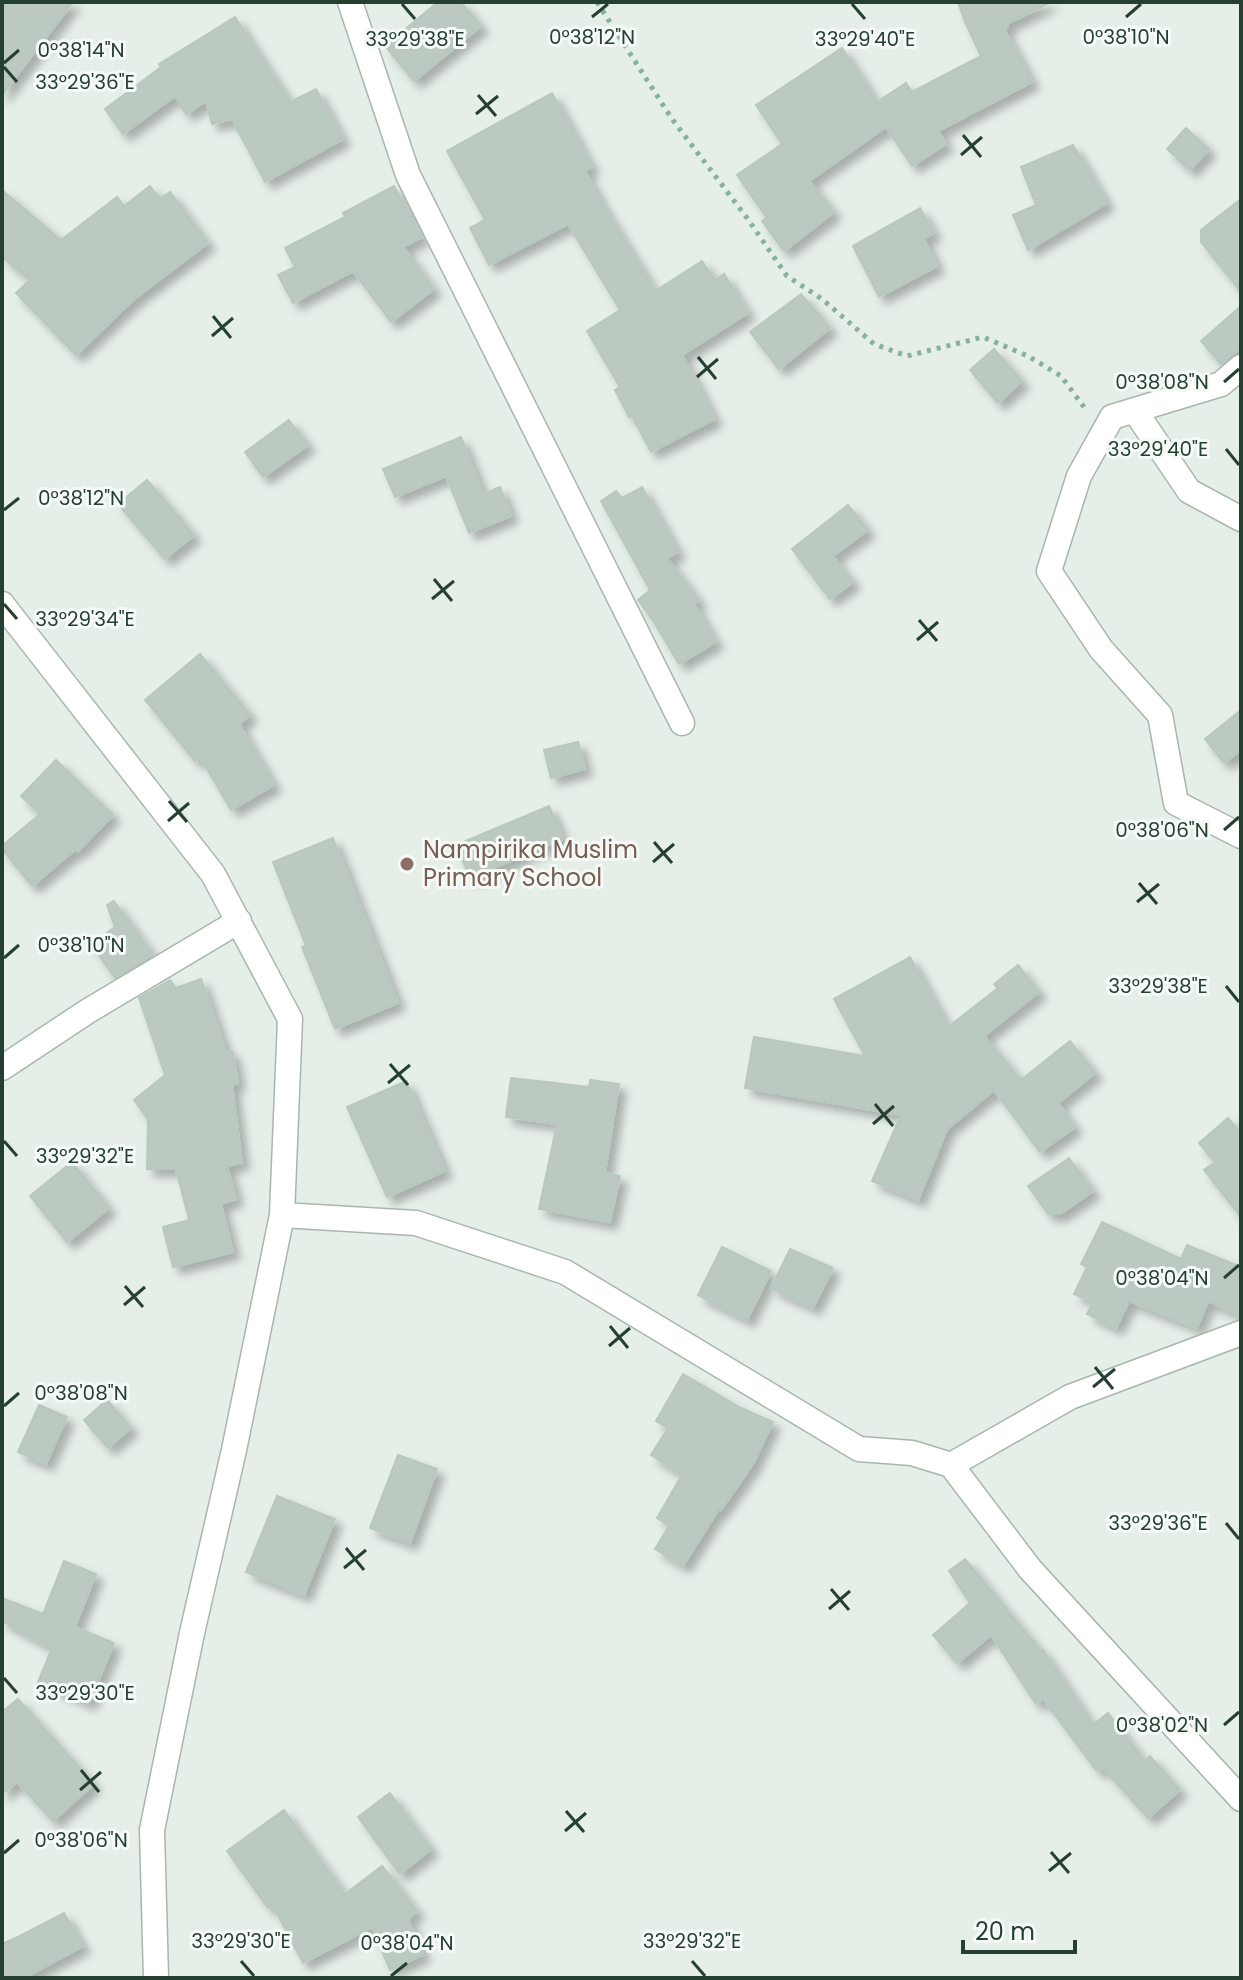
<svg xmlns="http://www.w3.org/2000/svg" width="1243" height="1980" font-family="Poppins,sans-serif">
<defs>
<filter id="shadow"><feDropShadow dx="7" dy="7" stdDeviation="4" flood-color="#0004"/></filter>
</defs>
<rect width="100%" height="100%" fill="#e6eee8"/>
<path fill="#bbc9c0" stroke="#b8c8bd" stroke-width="2" filter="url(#shadow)" d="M2,2h71l-71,93z
M438,2h23l20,24 -67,55 -29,-35z
M958,2h93l-44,22 1,3 -4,2 28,53 -94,49 8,13 -34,22 -26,-39 -77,54 25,31 -50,39 -22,-30 5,-3 -30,-43 45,-31 -26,-39 86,-57 35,54 29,-19 6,9 69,-36 -16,-34z
M235,17l55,85 26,-13 27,50 -78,43 -33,-63 -20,5 -6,-23 -20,13 -11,-18 -52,38 -18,-25 56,-42 -2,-3z
M552,93l40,74 -7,4 16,31 54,89 47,-30 13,19 9,-6 24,39 -66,42 33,64 -64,33 -19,-36 -3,1 -14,-27 5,-3 -33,-56 33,-21 -52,-86 -79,41 -19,-37 15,-8 -38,-69z
M1186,128l23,21 -19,21 -23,-21z
M1073,145l34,58 -79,47 -15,-35 23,-10 -15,-38z
M150,186l10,13 10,-7 38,51 -75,57 -57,55 -60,-62 14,-13 -28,-23v-67l59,50 56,-43 7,9z
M394,186l28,51 -19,10 31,42 -43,33 -38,-51 -60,32 -15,-28 17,-8 -10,-19 60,-31 -2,-4z
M1241,199v93l-40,-50v-12z
M920,208l14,25 -10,6 13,27 -58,31 -26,-51z
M801,294l29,34 -51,41 -29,-37z
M1241,306v42l-20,16 -20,-23z
M994,349l28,32 -24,22 -28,-33z
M289,420l19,25 -45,32 -18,-25z
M461,437l22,57 17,-7 11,29 -42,17 -23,-57 -51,21 -12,-28z
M147,480l47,55 -29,24 -47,-55z
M642,487l36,65 -11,6 32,42 -5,4 22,38 -37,22 -25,-42 -16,-22 12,-10 -49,-89 15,-10 6,7z
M848,505l20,25 -35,26 20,26 -23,17 -38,-50z
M200,654l50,61 -11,9 35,61 -43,25 -31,-53 -5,4 -50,-61z
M1241,710v40l-17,13 -19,-24z
M578,742l7,27 -34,9 -7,-28z
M56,760l57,55 -35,36 -2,-2 -44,37 -30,-37v-3l38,-32 -19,-18z
M549,806l14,33 -93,39 -14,-33z
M333,838l65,165 -63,26 -33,-82 4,-1 -33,-84z
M114,901l39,54 -38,23 -24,-34 24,-17 -8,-22z
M910,957l38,70 50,-39 -4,-4 24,-19 21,27 -55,44 37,44 49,-39 25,32 -37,30 17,24 -35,25 -46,-62 -47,39 -29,71 -46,-19 29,-66 -156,-27 9,-51 111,19 -31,-57z
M201,979l25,73 6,-1 6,32 -6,2 10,78 -15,3 9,33 -15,5 12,48 -60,15 -10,-40 26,-7 -13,-51h-29l1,-50 -14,-19 31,-25 -26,-77 31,-18 6,8z
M511,1078l78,9 1,-7 29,4 -14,89 15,3 -10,46 -71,-13 18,-85 -51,-7z
M406,1081l39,90 -58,26 -40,-90z
M1228,1118l13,15v84l-37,-47 11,-8 -16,-19z
M1069,1158l24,33 -33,23h-12l-20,-28z
M72,1162l37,46 -42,34 -37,-46z
M1102,1222l79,37 6,-14 54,22v49l-33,-15 -11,27 -68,-27 -13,27 -29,-14 6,-12 -19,-8 13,-27 -6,-3z
M722,1247l49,24 -24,49 -49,-25z
M790,1249l43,19 -20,40 -42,-20z
M683,1374l58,34 32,14 -20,42 -32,46 -2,-1 -36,57 -28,-17 14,-23 -12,-8 25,-43 -31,-20 17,-27 -12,-7z
M107,1400l24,28 -23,20 -24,-28z
M39,1405l28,12 -21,47 -28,-12z
M398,1455l39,14 -27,74 -40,-15z
M277,1496l58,23 -31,76 -58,-23z
M965,1559l76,92 2,-1 50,75 15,-12 37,48 5,-5 30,34 -32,28 -46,-51 -5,4 -54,-72 -7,5 -45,-69 -34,28 -24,-28 37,-32 -21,-32z
M64,1561l32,13 -21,53 39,16 -25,60 -51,-21 14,-34 -50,-27v-23l41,16z
M18,1699l76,85 -41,37 -36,-39 -15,12v-82z
M390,1793l41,56 -31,25 -42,-57z
M284,1810l61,84 37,-28 35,45 -9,8 15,36 -33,15 -18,-43 -69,36 -31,-59 -4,4 -41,-57z
M64,1913l19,33 -59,32h-22v-34l18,-8z"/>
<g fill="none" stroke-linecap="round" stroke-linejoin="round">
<g stroke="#a8b6ad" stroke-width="27">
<path id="minor" d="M350,2l58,173 274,548
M1241,367l-20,17 -109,33 -33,59 -30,95 52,78 59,66 16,88 65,33
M1135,411l54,80 52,28
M2,604l211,270 77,145 -8,196 -48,235 -42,183 -40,197 4,148
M2,1068l86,-57 151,-90
M282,1215l134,8 149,49 294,177 53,4 39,12 79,104 211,230
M951,1465l119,-68 171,-64"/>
</g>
<path stroke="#87b198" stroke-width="5" stroke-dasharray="4 6" stroke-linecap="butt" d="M597,2l75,117 75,99 40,58 35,23 52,45 33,12 76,-19 45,19 33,20 23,31"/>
<use href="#minor" stroke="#fff" stroke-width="24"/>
</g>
<path fill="none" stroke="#254031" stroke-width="3" d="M402,4l13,15M852,4l13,15M592,17l16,-13M1126,17l15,-13M4,63l15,-13M4,67l13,15M478,95l18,21M476,114l22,-18M963,135l18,22M961,155l21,-18M213,316l18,22M212,336l21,-18M698,357l18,22M697,377l21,-18M1224,382l15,-13M1226,449l13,16M4,510l15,-12M434,579l18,22M432,599l22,-18M4,604l13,15M919,620l18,21M917,640l21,-18M169,801l18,21M168,821l21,-18M1224,830l15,-13M654,842l18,21M653,862l21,-18M1139,883l18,21M1137,902l22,-18M4,958l15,-13M1226,986l13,16M390,1064l18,21M388,1083l22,-18M875,1104l18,22M873,1124l21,-18M4,1141l13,15M1224,1278l15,-13M125,1286l18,21M124,1305l21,-18M610,1326l18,22M609,1346l21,-18M1095,1367l18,22M1093,1387l22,-18M4,1406l15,-13M1226,1523l13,16M346,1548l18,22M344,1568l22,-18M831,1589l18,21M829,1609l21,-18M4,1678l13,15M1224,1725l15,-13M81,1770l18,22M80,1790l21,-18M566,1811l18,21M565,1831l21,-18M1051,1852l18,21M4,1853l15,-13M1049,1871l22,-18M241,1961l13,15M692,1961l13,15M391,1976l16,-13"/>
<circle fill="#8d6e63" stroke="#f6faf7" stroke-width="3" cx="407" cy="864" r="8"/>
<g text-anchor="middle" stroke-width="6" stroke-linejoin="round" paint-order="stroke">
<g font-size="24" fill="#785e54" stroke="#f6faf7" text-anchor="start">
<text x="423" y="858">Nampirika Muslim<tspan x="423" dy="28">Primary School</tspan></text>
</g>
</g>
<g font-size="20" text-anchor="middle" fill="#254031" stroke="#f6faf7" stroke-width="6" stroke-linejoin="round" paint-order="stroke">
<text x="592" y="44">0°38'12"N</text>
<text x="1126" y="44">0°38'10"N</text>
<text x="415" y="46">33°29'38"E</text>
<text x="865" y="46">33°29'40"E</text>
<text x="81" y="57">0°38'14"N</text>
<text x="85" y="89">33°29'36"E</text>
<text x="1162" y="389">0°38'08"N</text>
<text x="1158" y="456">33°29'40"E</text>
<text x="81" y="505">0°38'12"N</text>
<text x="85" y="626">33°29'34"E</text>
<text x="1162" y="837">0°38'06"N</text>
<text x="81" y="952">0°38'10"N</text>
<text x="1158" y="993">33°29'38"E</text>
<text x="85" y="1163">33°29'32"E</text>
<text x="1162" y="1285">0°38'04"N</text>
<text x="81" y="1400">0°38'08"N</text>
<text x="1158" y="1530">33°29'36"E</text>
<text x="85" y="1700">33°29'30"E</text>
<text x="1162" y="1732">0°38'02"N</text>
<text x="81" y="1847">0°38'06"N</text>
<text x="241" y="1948">33°29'30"E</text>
<text x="692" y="1948">33°29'32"E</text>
<text x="407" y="1950">0°38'04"N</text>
</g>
<rect width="1243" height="1980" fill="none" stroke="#254031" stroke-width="8"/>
<path d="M963 1940v12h112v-12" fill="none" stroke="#254031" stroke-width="4"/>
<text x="975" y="1940" font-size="24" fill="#254031" stroke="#f6faf7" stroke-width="6" paint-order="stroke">20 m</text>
</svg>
